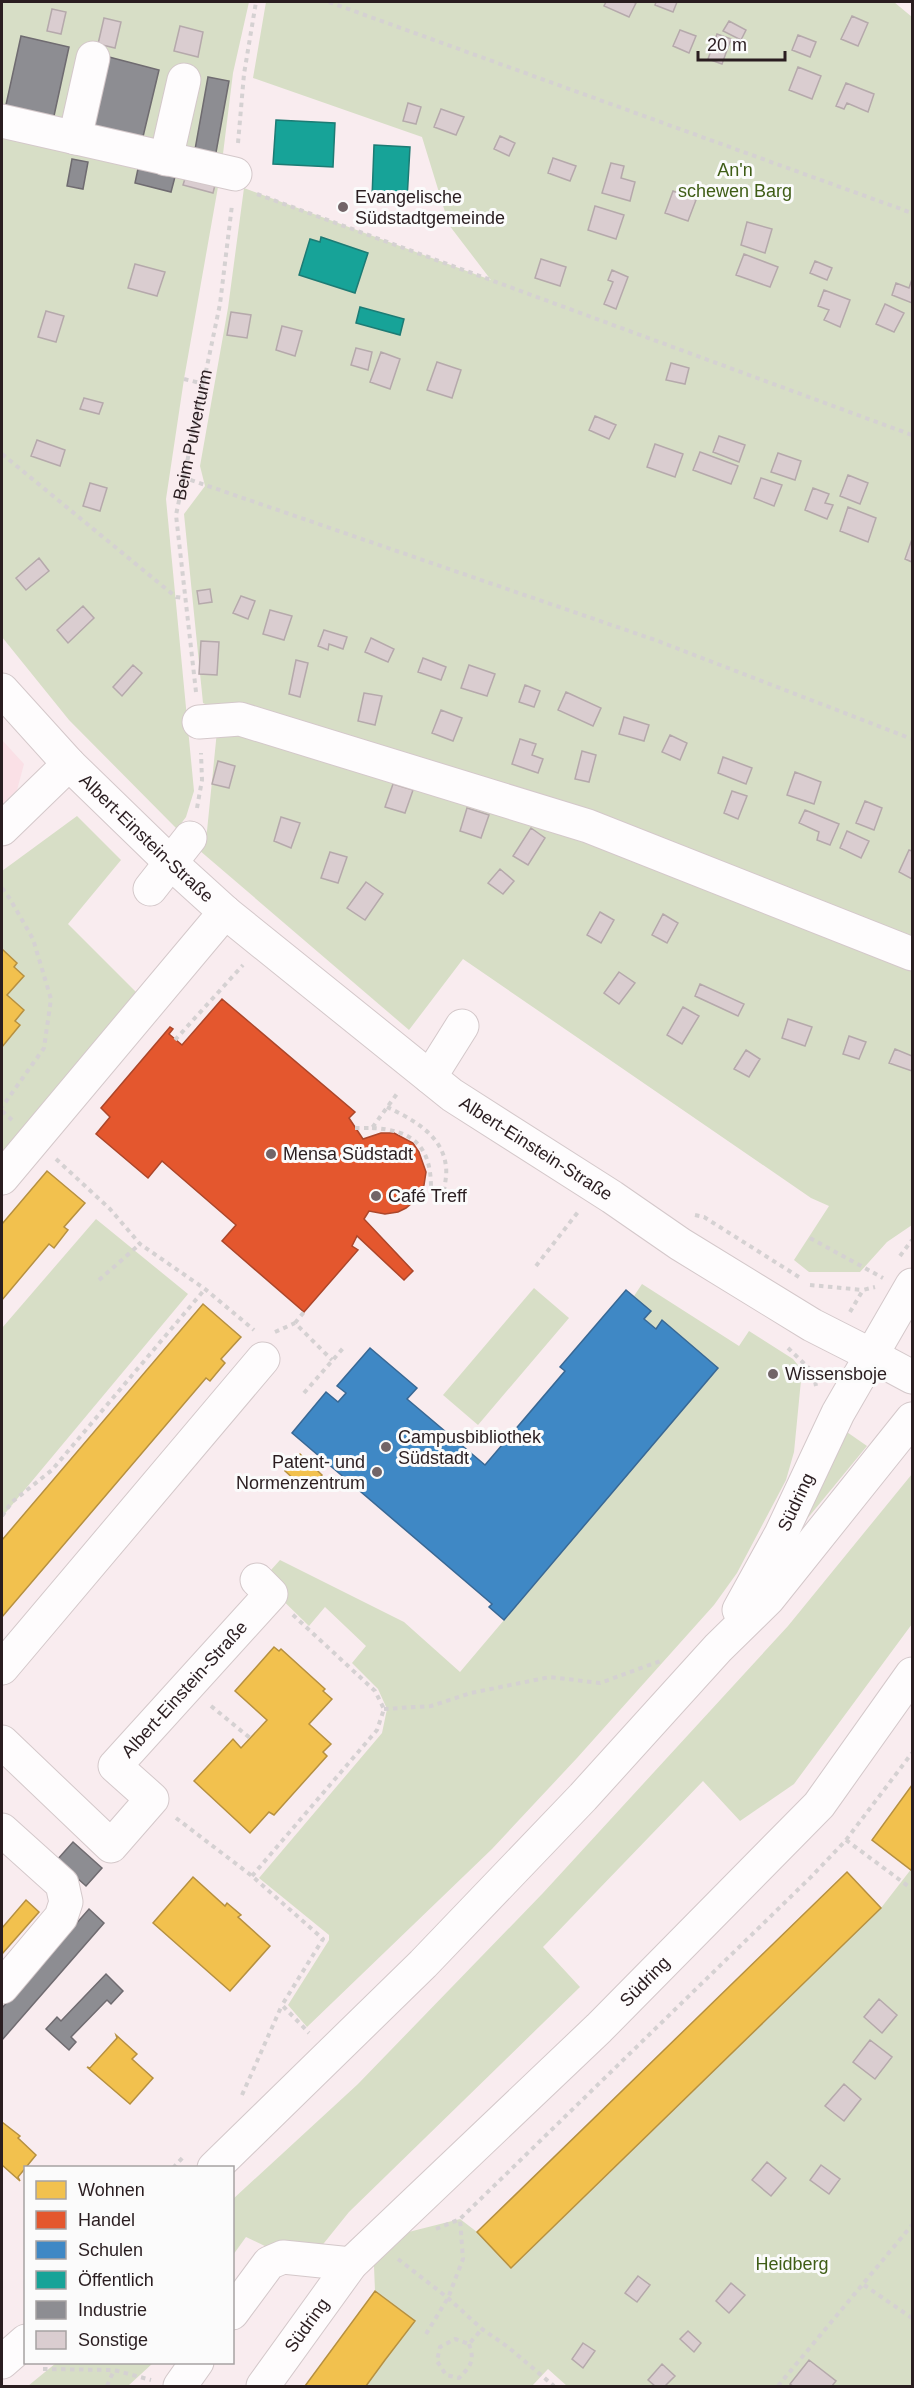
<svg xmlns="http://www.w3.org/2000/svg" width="914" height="2388" viewBox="0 0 914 2388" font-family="Arial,sans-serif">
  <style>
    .built { fill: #fae0e6 }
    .green { fill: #d7dec6 }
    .homes { fill: #f2c14e; stroke: #b69040; stroke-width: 1.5 }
    .shops { fill: #e4572e; stroke: #ac462a; stroke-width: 1.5 }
    .schools { fill: #3f88c5; stroke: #396894; stroke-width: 1.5 }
    .public { fill: #17a398; stroke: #1d7b74; stroke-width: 1.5 }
    .industry { fill: #8d8d92; stroke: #6f6b70; stroke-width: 1.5 }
    .building { fill: #dacdd0; stroke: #b5a9ab; stroke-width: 1.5 }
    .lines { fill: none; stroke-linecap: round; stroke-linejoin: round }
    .minor-casing { stroke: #d4c8ca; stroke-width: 35 }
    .major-casing { stroke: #d4c8ca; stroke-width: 35 }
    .path { stroke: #d5d1d2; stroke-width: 4; stroke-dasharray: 4.5 4.5; stroke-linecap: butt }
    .minor { stroke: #fefcfd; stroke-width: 33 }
    .major { stroke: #fefcfd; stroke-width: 33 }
    .poi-dot { fill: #726568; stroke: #fbfbfb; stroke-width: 2 }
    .labels { text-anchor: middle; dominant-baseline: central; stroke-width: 6; stroke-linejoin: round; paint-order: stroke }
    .park-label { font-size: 18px; fill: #3f5d16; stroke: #fbfbfb }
    .poi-label { font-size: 18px; fill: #2a1d20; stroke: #fbfbfb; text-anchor: start }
    .street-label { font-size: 18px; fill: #2a1d20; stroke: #fbfbfb }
  </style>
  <rect width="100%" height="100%" fill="#f9ecef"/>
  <path class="built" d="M2,740L24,764L17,790L2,805Z"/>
  <path class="green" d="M2,2H249L233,73L221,170L184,379L166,499L194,791L186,817L177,829L69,720L2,637Z
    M266,2H894L912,17V1225L887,1242L860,1272H809L794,1260L829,1206L811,1198L463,959L409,1030L199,850L207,831L219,711L203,703L184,514L205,486L200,466L228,308L244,188L491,280L449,225L422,137L253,78Z
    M77,816L121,860L68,924L143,999L2,1163V871Z
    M96,1219L188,1294L2,1517V1328Z
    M642,1284L739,1346L749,1331L793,1359L802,1370L794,1452L786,1480L737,1573L714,1605L577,1758L492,1849L307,2027L288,2005L329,1940V1935L259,1878L382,1733L387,1709L378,1689L352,1663L366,1646L325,1607L309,1626L262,1580L280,1560L404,1622L460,1672L718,1368L663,1321L656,1329L644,1319L651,1311L634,1296Z
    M534,1288L569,1318L478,1425L443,1395Z
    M844,1430L867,1446L802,1525Z
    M912,1474V1624L794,1784L740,1821L703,1781L543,1947L580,1987L349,2212L320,2248H269L246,2237L233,2255V2199L358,2084L543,1893L788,1626Z
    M912,1868V2386H567L548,2369L532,2386H366L414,2321L375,2291L373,2241L460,2219L477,2232L511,2268L881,1908Z
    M56,2363V2362L153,2363L128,2386H28Z"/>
  <path class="homes" d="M2,949L17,963L14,967L24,976L7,995L24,1010L15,1021L20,1025L2,1047Z
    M47,1171L85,1203L64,1227L68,1230L54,1248L49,1244L2,1300V1224Z
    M203,1304L241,1337L221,1359L225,1363L210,1381L206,1378L2,1617V1540Z
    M300,1454L322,1475L307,1491L285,1471Z
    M274,1647L279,1651L281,1649L325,1689L323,1691L332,1699L309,1724L331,1744L323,1752L327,1756L274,1815L269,1812L250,1833L194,1781L233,1739L241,1748L267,1720L235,1691Z
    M912,1785V1868L911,1870L872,1840Z
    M847,1872L881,1908L511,2268L477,2232Z
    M193,1877L225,1906L227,1903L241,1915L238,1917L270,1946L230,1991L153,1923Z
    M26,1900L39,1912L2,1954V1928Z
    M116,2035L137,2054L132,2059L153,2078L130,2104L87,2067L90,2068L117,2038Z
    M2,2122L20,2136L18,2138L36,2155L18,2177L20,2181L2,2165Z
    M375,2291L415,2321L385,2360L366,2386H305Z"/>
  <path class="shops" d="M222,999L355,1112L349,1118L363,1139L381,1133H394L413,1143L419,1152L426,1172L424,1185L418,1198L406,1208L398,1212L385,1214L369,1211L364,1219L413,1271L404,1280L357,1236L352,1246L358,1250L304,1312L222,1241L236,1225L162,1161L148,1178L96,1134L110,1117L101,1108L170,1027L173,1029L169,1034L182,1045Z"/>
  <path class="schools" d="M626,1290L651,1311L644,1319L656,1329L662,1320L718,1368L504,1620L489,1607L492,1604L292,1433L326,1392L338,1402L346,1393L337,1386L370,1348L417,1388L407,1399L485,1465L565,1371L560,1367Z"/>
  <path class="public" d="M276,120L335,123L333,167L273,164Z
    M374,145L410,147L407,200L372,198Z
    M321,237L368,253L355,293L299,275L310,239L320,242Z
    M360,307L404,319L400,335L356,323Z"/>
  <path class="industry" d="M21,36L69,47L52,125L4,114Z
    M109,57L159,70L141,145L91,133Z
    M208,77L229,81L215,158L194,155Z
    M72,159L88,162L83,189L67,186Z
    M139,164L176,173L171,192L135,183Z
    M73,1842L102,1868L86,1886L57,1860Z
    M89,1909L104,1923L2,2040V2008Z
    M106,1974L123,1991L111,2004L107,2000L71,2037L76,2042L69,2050L46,2029L57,2017L61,2021Z"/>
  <path class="building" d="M606,2H633L636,3L629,17L604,6Z
    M656,2H677L673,12L655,5Z
    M52,9L66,12L61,34L47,31Z
    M852,16L868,23L858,46L841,39Z
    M104,18L121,22L115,48L98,44Z
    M729,21L746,30L741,40L723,31Z
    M180,26L203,32L198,57L174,51Z
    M680,30L696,36L689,53L673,46Z
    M717,34L731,39L722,64L708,59Z
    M798,35L816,42L810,57L792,50Z
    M798,67L821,76L812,99L789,90Z
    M846,83L874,94L868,112L847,103L844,109L836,106Z
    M408,103L421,107L416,124L403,121Z
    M441,109L464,117L456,135L434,127Z
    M500,136L515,143L509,156L494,149Z
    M553,158L576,166L570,181L548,173Z
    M611,163L624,166L621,178L635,182L630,201L602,193Z
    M188,169L217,177L213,193L183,185Z
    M673,191L696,200L688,221L665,213Z
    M595,206L624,215L616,239L588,230Z
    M747,222L772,229L765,253L741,245Z
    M744,254L778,267L770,287L736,275Z
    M541,259L566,267L560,286L535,278Z
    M815,261L832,268L827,280L810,273Z
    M135,264L165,272L157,296L128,288Z
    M612,270L628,277L616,309L604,304L613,282L608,280Z
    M912,279V303L892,295L896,283L909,288Z
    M824,290L850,300L840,327L824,320L829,310L818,306Z
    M885,304L904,313L894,332L876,324Z
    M46,311L64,316L56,342L38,337Z
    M231,312L251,315L247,338L227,335Z
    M282,326L302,331L295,356L276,350Z
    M356,348L372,352L368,370L351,365Z
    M381,352L400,359L390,389L370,382Z
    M437,362L461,370L452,398L427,390Z
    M671,363L689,368L685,384L666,380Z
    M84,398L103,403L99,414L80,409Z
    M595,416L616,425L609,439L589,430Z
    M719,436L745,445L739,462L713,452Z
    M37,440L65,450L60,466L31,456Z
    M655,444L683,454L675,477L647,467Z
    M700,452L738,466L731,484L693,470Z
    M778,453L801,461L795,480L771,472Z
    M848,475L868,483L860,504L840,496Z
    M761,478L782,485L774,506L754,498Z
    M90,483L107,488L100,511L83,506Z
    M813,488L829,494L825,503L833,505L827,519L805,510Z
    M848,507L876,518L868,542L840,531Z
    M912,539V562L905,559Z
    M39,558L49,571L26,590L16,578Z
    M210,589L212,602L199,604L197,591Z
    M241,596L255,601L248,619L233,613Z
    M83,606L94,618L68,643L57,630Z
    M270,610L292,616L284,640L263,634Z
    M324,630L347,637L343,649L329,644L328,650L318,646Z
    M371,638L394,649L388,662L365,652Z
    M201,641L219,642L217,675L199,674Z
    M423,658L446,667L441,680L418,672Z
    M296,660L308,663L300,697L289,694Z
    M133,665L142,673L122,696L113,687Z
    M469,665L495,674L487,696L461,688Z
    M525,685L540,691L534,707L519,702Z
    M566,692L601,708L593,726L558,710Z
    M364,693L382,696L375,725L358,721Z
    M441,710L462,718L453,741L432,733Z
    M624,717L649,725L644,741L619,734Z
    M670,735L687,743L680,760L662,752Z
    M520,739L536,744L532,755L543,759L538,773L512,764Z
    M582,751L596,755L589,782L575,779Z
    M723,757L752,768L746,784L718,773Z
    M218,761L235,766L229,788L212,784Z
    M795,772L821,782L814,804L787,795Z
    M393,784L413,790L405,813L385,807Z
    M732,791L747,796L738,819L724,813Z
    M865,801L882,808L874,830L856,823Z
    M467,808L489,815L481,838L460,831Z
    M805,810L839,824L830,845L817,840L819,832L799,823Z
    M281,817L300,823L291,848L274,841Z
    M531,828L545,838L528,865L513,856Z
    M847,831L869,841L861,858L840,848Z
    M909,850L912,851V879L899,872Z
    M330,852L347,857L338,883L321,878Z
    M500,869L514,881L503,894L488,883Z
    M366,882L383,894L365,920L347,908Z
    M600,912L614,920L601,943L587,935Z
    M663,914L678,923L667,943L652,935Z
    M619,972L635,983L619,1004L604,993Z
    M700,984L744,1004L738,1016L695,996Z
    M683,1007L699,1016L682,1044L667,1035Z
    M788,1019L812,1027L805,1046L782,1038Z
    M849,1036L866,1042L859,1059L843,1054Z
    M895,1049L912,1056V1071L889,1063Z
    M746,1050L760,1059L749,1077L734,1069Z
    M879,1999L897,2015L882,2033L864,2017Z
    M870,2040L892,2057L875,2079L853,2062Z
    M844,2084L861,2099L844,2121L825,2106Z
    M767,2162L786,2178L771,2196L752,2180Z
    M821,2165L840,2179L829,2194L810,2180Z
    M638,2276L650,2285L637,2302L625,2293Z
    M731,2283L745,2295L729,2313L716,2301Z
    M688,2331L701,2343L694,2352L680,2339Z
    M583,2343L595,2351L583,2368L572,2359Z
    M809,2360L836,2381L832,2386H793L790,2384Z
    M662,2364L675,2376L665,2386H655L648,2380Z"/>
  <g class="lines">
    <g class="minor-casing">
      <g id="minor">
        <path d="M2,121L235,174"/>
        <path d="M75,138L93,58"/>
        <path d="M166,159L184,80"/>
        <path id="s2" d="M2,690L69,764L171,863L225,912L452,1095L612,1197L680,1244L812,1325L871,1355"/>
        <path d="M199,722L240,719L588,826L912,954"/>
        <path d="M2,829L69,764"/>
        <path d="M150,889L190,838"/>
        <path d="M430,1077L462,1026"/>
        <path d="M2,1178L225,912"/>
        <path d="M2,1668L263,1359"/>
        <path id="s3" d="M2,1742L111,1846L152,1799L115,1766L271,1594L257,1580"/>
        <path d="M2,1830L62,1884L66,1902L61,1917L2,1987"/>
        <path d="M232,2313L269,2263L283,2257L351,2264"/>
        <path d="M180,2386L197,2362"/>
        <path id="s4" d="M263,2386L351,2264L599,2028L819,1805L912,1674"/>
      </g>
    </g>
    <g class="major-casing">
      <g id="major">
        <path d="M871,1355L912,1377"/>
        <path id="s5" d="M739,1610L781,1534L838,1413L912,1285"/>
        <path d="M214,2168L423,1964L583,1797L718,1648L768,1599L912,1419"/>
        <path d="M2,2362L26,2341"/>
      </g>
    </g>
    <g class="path">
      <path d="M329,2L912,213"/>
      <path d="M238,143L244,74L256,2"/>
      <path d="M257,194L912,435"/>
      <path d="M184,379L204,384"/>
      <path d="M2,454L176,597L184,598"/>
      <path d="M182,477L658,641L912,739"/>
      <path id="s1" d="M196,692L176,515L220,304L232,205"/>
      <path d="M197,808L202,780L201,753"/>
      <path d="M2,888L10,899L33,939L51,999L44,1048L2,1107"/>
      <path d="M175,1040L243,965"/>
      <path d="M387,1107C412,1119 443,1135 446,1167C447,1174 445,1183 444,1191"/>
      <path d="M2,1111L12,1120"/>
      <path d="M355,1128H372L399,1091"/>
      <path d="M372,1128C413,1130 431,1146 431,1188"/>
      <path d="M56,1159L110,1209L140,1244L205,1289L254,1330"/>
      <path d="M695,1215L704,1217L802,1279"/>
      <path d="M810,1238L883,1278"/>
      <path d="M900,1256L912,1240"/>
      <path d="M536,1266L578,1212"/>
      <path d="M99,1280L140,1244"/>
      <path d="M810,1285L863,1290"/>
      <path d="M850,1312L863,1290L875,1287"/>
      <path d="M295,1323L304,1312"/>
      <path d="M275,1332L295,1323L332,1360"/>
      <path d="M788,1348L813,1372L816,1386"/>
      <path d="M304,1393L345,1346"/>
      <path d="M2,1516L12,1502L52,1470L205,1289"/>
      <path d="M211,1706L250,1738"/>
      <path d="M384,1709L431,1706L471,1693L550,1677L600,1683L663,1660"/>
      <path d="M176,1818L252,1876L323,1939L282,2005L309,2033"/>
      <path d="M846,1840L912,1889"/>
      <path d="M252,1876L377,1730L384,1709L375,1691L292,1614"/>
      <path d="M242,2095L282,2005"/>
      <path d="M173,2168L185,2155"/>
      <path d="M436,2229L460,2219L812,1876L846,1840L912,1753"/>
      <path d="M398,2259L448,2298L482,2329L508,2347L554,2386"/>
      <path d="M864,2285L912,2318"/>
      <path d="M426,2334L448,2298L463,2259L460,2219"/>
      <path d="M469,2344C475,2360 471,2366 459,2378L446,2375L437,2361L440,2347L455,2339L469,2344L482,2329"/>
      <path d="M43,2369L114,2370L151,2380"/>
      <path d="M107,2386L114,2370"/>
      <path d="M778,2386L912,2225"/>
    </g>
    <use href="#minor" class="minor"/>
    <use href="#major" class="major"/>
  </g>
  <g class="poi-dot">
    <circle cx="343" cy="207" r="6"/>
    <circle cx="271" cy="1154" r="6"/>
    <circle cx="376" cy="1196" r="6"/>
    <circle cx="773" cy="1374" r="6"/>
    <circle cx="386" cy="1447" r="6"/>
    <circle cx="377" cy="1472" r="6"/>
  </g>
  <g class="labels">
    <g class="park-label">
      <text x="735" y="170">An'n<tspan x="735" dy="21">schewen Barg</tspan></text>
      <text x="792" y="2264">Heidberg</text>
    </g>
    <g class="poi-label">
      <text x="355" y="197">Evangelische<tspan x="355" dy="21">Südstadtgemeinde</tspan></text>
      <text x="283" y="1154">Mensa Südstadt</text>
      <text x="388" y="1196">Café Treff</text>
      <text x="785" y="1374">Wissensboje</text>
      <text x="398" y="1437">Campusbibliothek<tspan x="398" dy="21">Südstadt</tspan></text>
      <text x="365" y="1462" text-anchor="end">Patent- und<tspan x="365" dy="21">Normenzentrum</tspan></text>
    </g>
    <g class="street-label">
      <text stroke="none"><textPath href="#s1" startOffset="260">Beim Pulverturm</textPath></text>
      <text stroke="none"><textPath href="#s2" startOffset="207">Albert-Einstein-Straße</textPath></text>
      <text stroke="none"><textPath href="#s2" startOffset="706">Albert-Einstein-Straße</textPath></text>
      <text stroke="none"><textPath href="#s5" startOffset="122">Südring</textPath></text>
      <text stroke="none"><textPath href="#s3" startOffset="366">Albert-Einstein-Straße</textPath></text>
      <text stroke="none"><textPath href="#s4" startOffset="558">Südring</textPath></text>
      <text stroke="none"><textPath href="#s4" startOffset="75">Südring</textPath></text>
    </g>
  </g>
  <rect width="914" height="2388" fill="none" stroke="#2a1d20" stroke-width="6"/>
  <rect x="24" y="2166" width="210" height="198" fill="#fbfbfb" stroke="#a7a2a3" stroke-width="1.5"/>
  <rect x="36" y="2181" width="30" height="18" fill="#f2c14e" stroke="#a7a2a3" stroke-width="1.5"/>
  <text x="78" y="2196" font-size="18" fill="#2a1d20">Wohnen</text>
  <rect x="36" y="2211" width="30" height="18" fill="#e4572e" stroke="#a7a2a3" stroke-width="1.5"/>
  <text x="78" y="2226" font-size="18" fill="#2a1d20">Handel</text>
  <rect x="36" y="2241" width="30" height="18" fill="#3f88c5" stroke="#a7a2a3" stroke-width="1.5"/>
  <text x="78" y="2256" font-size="18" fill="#2a1d20">Schulen</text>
  <rect x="36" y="2271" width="30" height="18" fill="#17a398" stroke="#a7a2a3" stroke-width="1.5"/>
  <text x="78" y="2286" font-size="18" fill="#2a1d20">Öffentlich</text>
  <rect x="36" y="2301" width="30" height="18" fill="#8d8d92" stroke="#a7a2a3" stroke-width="1.5"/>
  <text x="78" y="2316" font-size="18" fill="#2a1d20">Industrie</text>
  <rect x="36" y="2331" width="30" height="18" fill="#dacdd0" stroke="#a7a2a3" stroke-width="1.5"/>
  <text x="78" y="2346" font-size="18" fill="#2a1d20">Sonstige</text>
  <path d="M698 51v9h87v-9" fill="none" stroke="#2a1d20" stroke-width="3"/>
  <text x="707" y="51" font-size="18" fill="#2a1d20" stroke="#fbfbfb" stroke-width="4.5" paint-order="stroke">20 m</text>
</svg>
